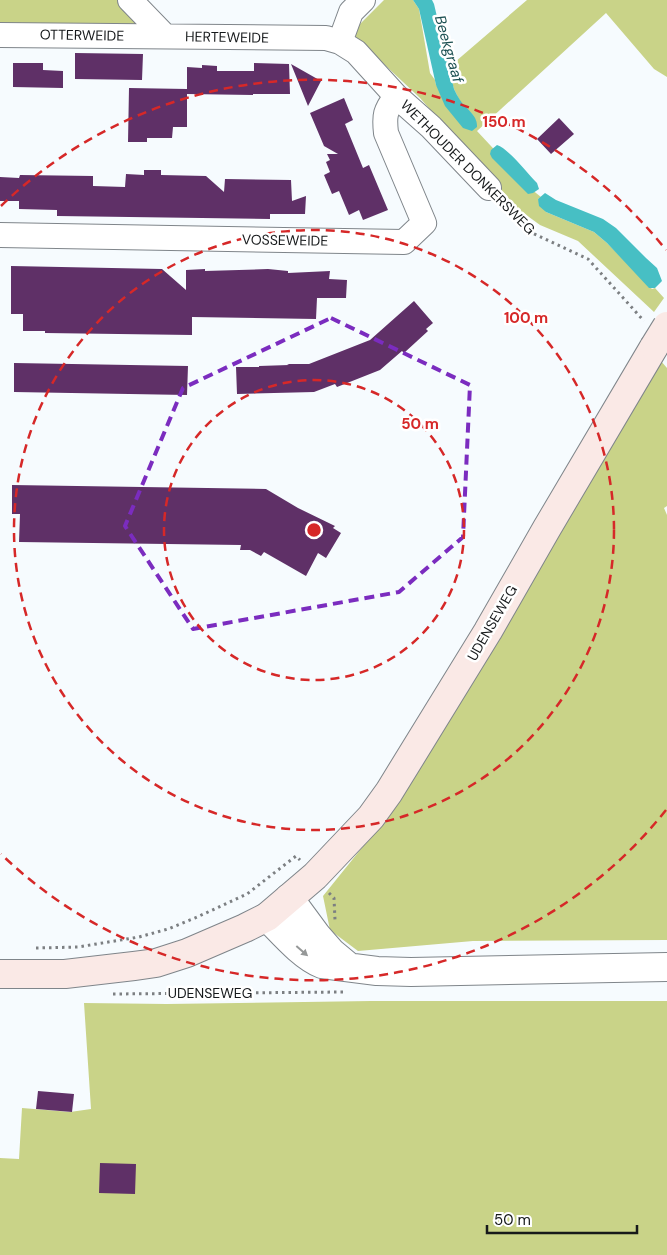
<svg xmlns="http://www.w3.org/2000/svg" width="667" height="1255" viewBox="0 0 667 1255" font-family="'DM Sans',sans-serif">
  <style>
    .green { fill: #c9d388 }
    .water { fill: #47bfc4 }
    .building { fill: #5f3067 }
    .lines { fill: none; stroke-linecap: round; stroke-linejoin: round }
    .minor-casing { stroke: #7f858a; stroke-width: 26 }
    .tertiary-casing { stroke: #7f858a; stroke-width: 30 }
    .secondary-casing { stroke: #7f858a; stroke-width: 30 }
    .path { stroke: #7c7f82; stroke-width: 3; stroke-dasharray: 2.5 4; stroke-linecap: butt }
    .minor { stroke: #fff; stroke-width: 24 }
    .tertiary { stroke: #fff; stroke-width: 28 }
    .secondary { stroke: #fae9e6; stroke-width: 28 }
    .secondary-bridge-casing { stroke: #7f858a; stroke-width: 30; stroke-linecap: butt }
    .secondary-bridge { stroke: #fae9e6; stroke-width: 28 }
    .oneway { fill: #969898 }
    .marked { fill: none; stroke: #7b2cbf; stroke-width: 4; stroke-dasharray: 10 6; stroke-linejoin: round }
    .ring { fill: none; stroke: #d62828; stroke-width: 2.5; stroke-dasharray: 9 6 }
    .labels { text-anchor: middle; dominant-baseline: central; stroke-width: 5; stroke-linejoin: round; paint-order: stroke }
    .street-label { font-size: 14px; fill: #16191b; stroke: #fff }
    .water-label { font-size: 15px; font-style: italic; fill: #1b4f51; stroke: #fff }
    .centre { fill: #d62828; stroke: #fff; stroke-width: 2.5 }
    .ring-label { font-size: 15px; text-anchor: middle; font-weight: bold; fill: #d62828; stroke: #fff; stroke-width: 5; stroke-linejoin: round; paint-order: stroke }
  </style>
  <rect width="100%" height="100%" fill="#f6fbfe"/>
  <path class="green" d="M0,0H120L145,26L0,27Z
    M384,0H413L419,9L430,73L435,80L436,85L474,116L460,101L454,89L448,68L527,0H667V77L654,69L606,13L477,131L531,189L541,197L538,199L546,212L594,232L607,243L652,289L655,288L664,298L654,312L578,241L540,225L518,209L420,98L351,33Z
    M660,360L667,368V506L664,508L667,515V940L473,941L358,951L330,930L323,896L390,813L429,754L536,569Z
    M371,1001H667V1255H0V1158L19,1159L22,1108L70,1112L91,1109L84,1003L167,1004Z"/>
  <path class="water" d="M413,0H432L434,4L454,89C456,93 458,97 460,100C466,109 478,115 477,127L472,131L463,128L445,106L436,85L419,9Z
    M497,145C509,149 527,173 537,183L539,189L533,193L528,194L492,158L490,154L491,150Z
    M545,193L556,200L603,219L616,228L646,258L657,268L662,281L655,288H649L607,243L594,232L546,212L539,206L538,199Z"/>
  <path class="building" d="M75,53L143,54L142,80L75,79Z
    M13,63H43V70L63,71V88L13,87Z
    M254,63L289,64L290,94H253V95L187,94V127H173L172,138H147V142H128L129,88L187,89V67L202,68V65L217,66V71H254Z
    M291,64L321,81L308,106Z
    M344,98L353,120L345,124L363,168L369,165L388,210L363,220L359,210L349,215L339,191L332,194L324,175L330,172L326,162L330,160L327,154H338L324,146L310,113Z
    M559,118L574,134L551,154L537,139Z
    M144,170H161V175L206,176L224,192L225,179L291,180L292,201L306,196L305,214H270V219L57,216V210L19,209V201H0V177L19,178L20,175L93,176V186L125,187L126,174L144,175Z
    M11,266L162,269L186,290V270L205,269V271L268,269L288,271V273L330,271L329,279L347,280L346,298H317L316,319L192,317V335L45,333V331H23V314H11Z
    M414,301L433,323L426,329L428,331L404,353L402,351L380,370L337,387L335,384L314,392L237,394L236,367H259V366L289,365L287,364H309L370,340Z
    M14,363L188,366L187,395L14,392Z
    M12,485L266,489L298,508L335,526L333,528L341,533L326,558L318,553L306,576L264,552L261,556L250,550H240L241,545L19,542L20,514H12Z
    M38,1091L74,1094L72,1112L36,1109Z
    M100,1163L136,1164L135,1194L99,1193Z"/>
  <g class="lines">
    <g class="minor-casing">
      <path id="minor" d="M130,0L165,36
        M0,35L326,38L340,42L356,52L396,96L431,127L489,188
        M340,42L351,12L363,0
        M0,235L404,242L424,223L386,133C384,115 385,111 396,96"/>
    </g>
    <g class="tertiary-casing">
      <path id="tertiary" d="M289,898L317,936L331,952L349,967
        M267,917C282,932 303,957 322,964L377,971L411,972L667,967"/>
    </g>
    <g class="secondary-casing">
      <path id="secondary" d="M0,974H65L134,966L156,963L187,953L245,928L267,917L315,876L371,817L389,792L488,631L547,528L654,347"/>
    </g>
    <path class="path" d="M502,202L530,232L588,259L644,321
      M329,893L334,898L335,920
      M36,948L78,947L139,937L168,929L195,918L247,894L296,856L300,860
      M113,994L344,992"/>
    <use href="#minor" class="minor"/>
    <use href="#tertiary" class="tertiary"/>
    <use href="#secondary" class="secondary"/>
    <g class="secondary-bridge-casing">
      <path id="secondary-bridge" d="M654,347L667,326"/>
    </g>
    <use href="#secondary-bridge" class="secondary-bridge"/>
  </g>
  <defs><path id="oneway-solid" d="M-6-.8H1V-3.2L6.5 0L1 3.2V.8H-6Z" transform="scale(1.25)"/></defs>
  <use class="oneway" href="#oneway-solid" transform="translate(302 951) rotate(41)"/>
  <path class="marked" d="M331,318L470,385L463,537L399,592L193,629L125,526L183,388Z"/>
  <g class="ring">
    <circle cx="314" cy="530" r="150"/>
    <circle cx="314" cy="530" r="300"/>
    <path d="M666 810A450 450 0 0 1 1 854M1 206A450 450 0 0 1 666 250"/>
  </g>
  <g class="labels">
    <g class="street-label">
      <text transform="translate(82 35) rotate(1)">OTTERWEIDE</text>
      <text transform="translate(227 37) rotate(1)">HERTEWEIDE</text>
      <text transform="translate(468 167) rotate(45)">WETHOUDER DONKERSWEG</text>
      <text transform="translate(285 240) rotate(1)">VOSSEWEIDE</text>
      <text transform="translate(492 623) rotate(-60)">UDENSEWEG</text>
      <text x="210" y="993">UDENSEWEG</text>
    </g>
    <g class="water-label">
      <text transform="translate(449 49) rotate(74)">Beekgraaf</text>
    </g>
  </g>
  <circle cx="314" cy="530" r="8" class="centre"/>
  <g class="ring-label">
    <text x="504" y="127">150 m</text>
    <text x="526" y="323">100 m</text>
    <text x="420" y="429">50 m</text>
  </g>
  <path d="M487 1225v8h150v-8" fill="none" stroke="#16191b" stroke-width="2.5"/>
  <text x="494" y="1225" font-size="15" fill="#16191b" stroke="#ffffff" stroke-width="4" paint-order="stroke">50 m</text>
</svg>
